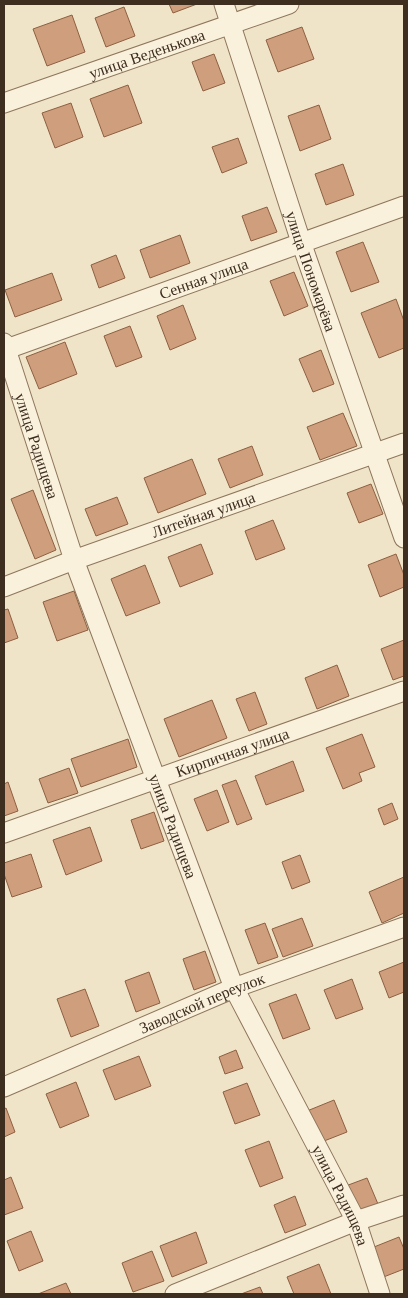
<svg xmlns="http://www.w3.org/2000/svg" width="408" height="1298" viewBox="0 0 408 1298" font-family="Georgia,serif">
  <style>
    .building { fill: #cf9f7d; stroke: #8d5f41 }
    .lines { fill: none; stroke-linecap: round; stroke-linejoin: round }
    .minor-casing { stroke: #8d765c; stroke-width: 21 }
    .minor { stroke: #faf1dc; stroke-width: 19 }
    .labels { text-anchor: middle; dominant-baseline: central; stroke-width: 4; stroke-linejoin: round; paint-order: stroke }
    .street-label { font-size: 16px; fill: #3d2e20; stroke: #f7eed8 }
  </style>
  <rect width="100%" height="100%" fill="#f0e4c8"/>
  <path class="building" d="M169,4H197L173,13Z
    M124,7L135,36L106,47L95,18Z
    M72,15L85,52L47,66L33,29Z
    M302,27L314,59L278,72L266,40Z
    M214,54L225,83L203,91L192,62Z
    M128,85L142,123L104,137L90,99Z
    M71,103L83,137L55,148L42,113Z
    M319,105L331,139L300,151L288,116Z
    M238,138L247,163L222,173L212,147Z
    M343,164L354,195L326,205L315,174Z
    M267,207L277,232L251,241L242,216Z
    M180,235L190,263L150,278L140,250Z
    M363,242L379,282L351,292L336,252Z
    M116,255L125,278L99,288L91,265Z
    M294,272L308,306L284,316L270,281Z
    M52,273L62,300L15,317L5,290Z
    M396,299L404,321V348L379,358L361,313Z
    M183,305L196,339L170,350L157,316Z
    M130,326L142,357L116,367L104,336Z
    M65,342L77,374L39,389L26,357Z
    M321,350L334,384L313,392L299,359Z
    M343,413L357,446L320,460L307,427Z
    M252,446L263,475L230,488L218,459Z
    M192,459L206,494L158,513L144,478Z
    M371,484L383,514L359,523L347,493Z
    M33,490L56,550L35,559L11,499Z
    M117,497L128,524L96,536L85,509Z
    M273,520L285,549L256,560L245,531Z
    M201,544L213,574L180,587L168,557Z
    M396,554L404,575V587L380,597L368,565Z
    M145,565L160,603L126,616L111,579Z
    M74,591L88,630L57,641L43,602Z
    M8,609L18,638L4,643V610Z
    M404,640V676L393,680L381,649Z
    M337,665L349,696L317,709L305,678Z
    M255,692L267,724L249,731L236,699Z
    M212,700L227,738L179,757L164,719Z
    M362,734L375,767L359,773L362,781L343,789L326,748Z
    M128,739L137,767L81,787L71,759Z
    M293,761L304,791L266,805L255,776Z
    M69,768L78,793L48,803L39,779Z
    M236,780L252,819L237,825L222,785Z
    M8,782L18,811L4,816V784Z
    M217,790L229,822L207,831L194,799Z
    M392,803L398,819L384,825L378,809Z
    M154,812L164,841L141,849L131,820Z
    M90,827L102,861L66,875L53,840Z
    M31,854L42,887L12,897L4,874V863Z
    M300,855L310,882L292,889L282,862Z
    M404,877V913L382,923L369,892Z
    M302,918L313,946L283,957L272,929Z
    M265,923L278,957L258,964L245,930Z
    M205,951L216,982L194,990L183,959Z
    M404,962V992L389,998L379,972Z
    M149,972L160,1003L136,1012L125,981Z
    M352,979L363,1009L336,1019L324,990Z
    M85,989L99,1026L71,1037L57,999Z
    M296,994L310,1029L283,1039L269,1004Z
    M236,1050L243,1068L225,1074L219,1057Z
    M139,1056L151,1086L115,1100L103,1070Z
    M76,1082L89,1116L60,1128L46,1094Z
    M247,1083L260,1115L235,1124L223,1092Z
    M334,1100L347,1132L319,1143L307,1111Z
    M6,1108L15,1132L4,1137V1109Z
    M269,1141L283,1178L260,1187L245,1150Z
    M11,1177L23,1208L4,1215V1180Z
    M367,1178L378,1204L346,1217L335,1190Z
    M295,1196L306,1225L285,1233L274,1205Z
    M31,1231L43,1261L19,1271L7,1241Z
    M196,1232L207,1263L172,1277L160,1246Z
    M399,1237L404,1249V1269L381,1278L369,1249Z
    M152,1251L164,1281L133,1292L122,1263Z
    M319,1264L331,1294H294L287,1277Z
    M66,1283L71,1294H38Z
    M260,1287L263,1294H241Z"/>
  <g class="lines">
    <g class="minor-casing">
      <g id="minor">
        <path id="s1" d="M224,4L301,242L404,538"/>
        <path id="s2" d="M4,103L289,4"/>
        <path id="s3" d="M4,343L74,560L234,988L356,1221L380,1294"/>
        <path id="s4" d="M4,350L404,206"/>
        <path id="s5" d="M4,587L74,560L404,443"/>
        <path id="s6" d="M4,833L404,691"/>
        <path id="s7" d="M4,1087L234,988L404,927"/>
        <path d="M175,1294L356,1221L404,1205"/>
      </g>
    </g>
    <use href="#minor" class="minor"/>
  </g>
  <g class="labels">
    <g class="street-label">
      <text stroke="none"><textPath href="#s2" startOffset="151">улица Веденькова</textPath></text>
      <text stroke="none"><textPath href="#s1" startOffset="281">улица Пономарёва</textPath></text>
      <text stroke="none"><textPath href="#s4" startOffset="212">Сенная улица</textPath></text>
      <text stroke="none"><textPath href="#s3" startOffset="108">улица Радищева</textPath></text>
      <text stroke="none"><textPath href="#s5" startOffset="212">Литейная улица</textPath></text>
      <text stroke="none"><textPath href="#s6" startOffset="242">Кирпичная улица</textPath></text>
      <text stroke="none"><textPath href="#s3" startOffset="512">улица Радищева</textPath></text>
      <text stroke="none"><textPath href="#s7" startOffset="215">Заводской переулок</textPath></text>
      <text stroke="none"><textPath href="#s3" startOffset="918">улица Радищева</textPath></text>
    </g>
  </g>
  <rect width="408" height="1298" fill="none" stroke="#3d2e20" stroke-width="10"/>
</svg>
